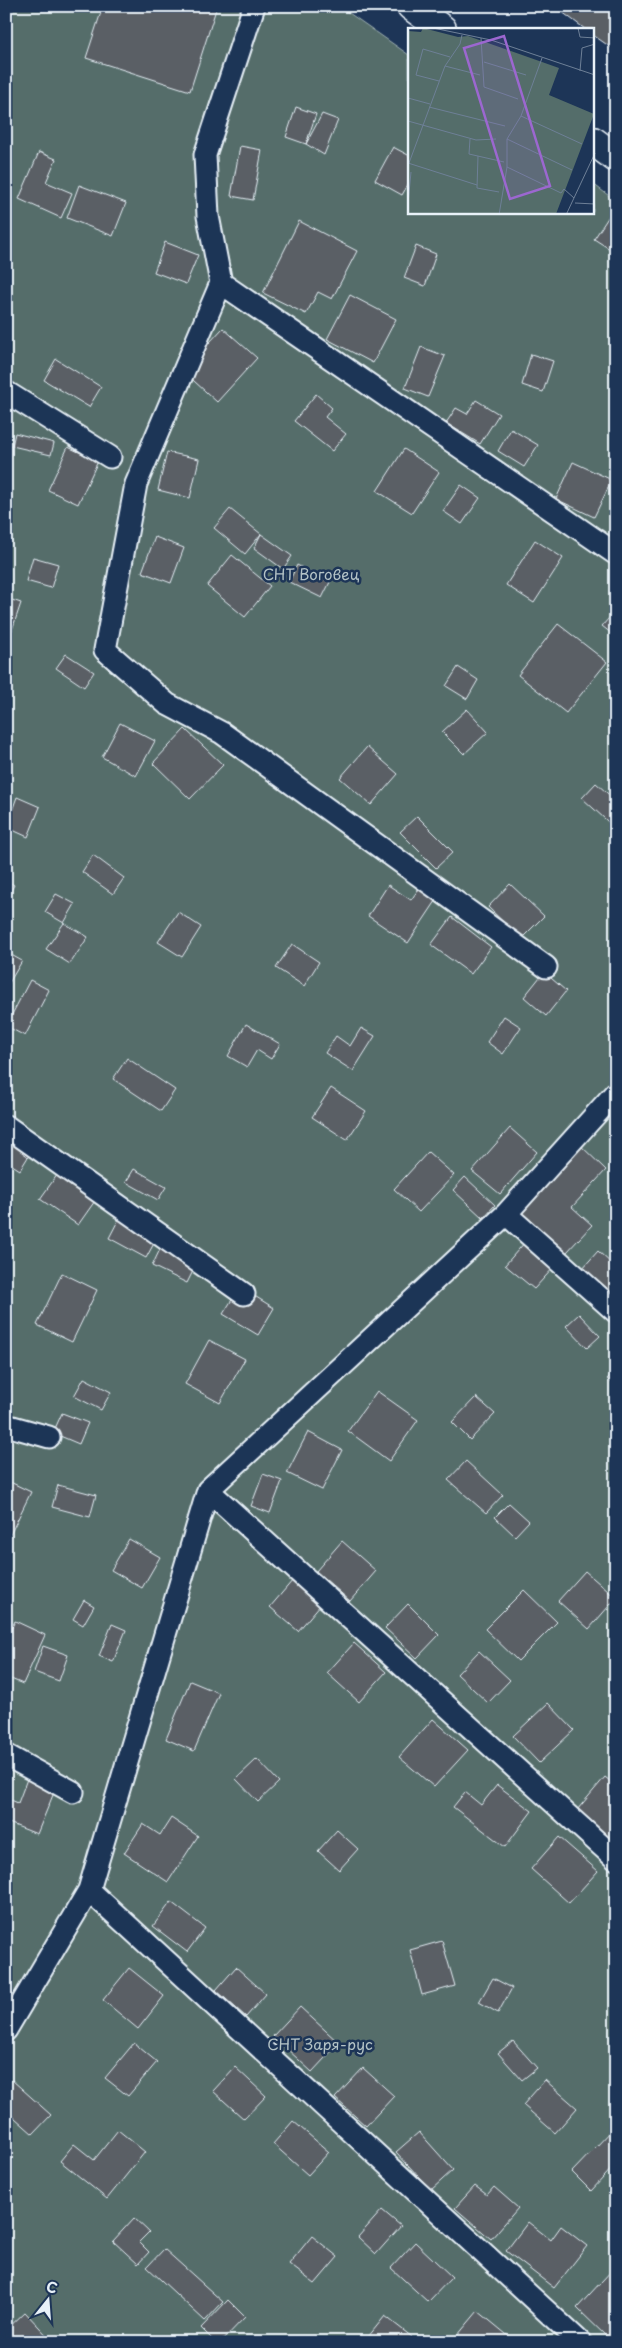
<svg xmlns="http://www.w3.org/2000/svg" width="622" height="2348" viewBox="0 0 622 2348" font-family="'Playpen Sans',sans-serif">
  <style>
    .green { fill: #546d6a; stroke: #9eafb1 }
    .building { fill: #5a5f65; stroke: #e8f1f8 }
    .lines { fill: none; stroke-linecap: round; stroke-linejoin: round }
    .lane-casing { stroke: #e8f1f8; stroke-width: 25 }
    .street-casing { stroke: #e8f1f8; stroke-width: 31 }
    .lane { stroke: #1d3557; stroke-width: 21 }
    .street { stroke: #1d3557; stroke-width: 28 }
    .labels { text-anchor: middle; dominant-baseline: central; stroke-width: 5; stroke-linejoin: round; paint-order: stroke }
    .park-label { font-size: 15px; fill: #b4c3c6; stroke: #1d3557 }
    .inset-road { fill: none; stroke: #6e8097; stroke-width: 1 }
    .view { fill: #9c67d0; fill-opacity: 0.15; stroke: #9c67d0; stroke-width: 2.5 }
    .inset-edge { fill: none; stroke: #e8f1f8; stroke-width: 2.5 }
  </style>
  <rect width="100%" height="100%" fill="#1d3557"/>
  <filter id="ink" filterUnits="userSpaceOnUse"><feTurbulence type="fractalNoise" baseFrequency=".02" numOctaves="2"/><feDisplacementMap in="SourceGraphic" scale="10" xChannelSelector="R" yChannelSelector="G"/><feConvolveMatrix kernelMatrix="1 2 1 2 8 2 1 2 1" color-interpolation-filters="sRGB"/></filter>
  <g filter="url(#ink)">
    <path class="green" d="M6,6H339L409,55L410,212H593V184L616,201V2342H6Z"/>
    <path class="building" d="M103,6H217L190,91L86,58Z
      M554,6H616V51L593,35V29H585Z
      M296,107L316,114L306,144L286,137Z
      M322,114L338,120L324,155L306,144Z
      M240,146L262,150L253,200L231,196Z
      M393,147L410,156V181L402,195L375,180Z
      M39,152L56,159L46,182L72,193L61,218L19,199Z
      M79,185L126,203L113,236L67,218Z
      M611,213L616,216V253L594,239Z
      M299,221L357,251L332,299L318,292L306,314L263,293Z
      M165,242L198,255L186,284L154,272Z
      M416,246L436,254L425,286L404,278Z
      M350,295L396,319L373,363L327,339Z
      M223,328L257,358L217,402L183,371Z
      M421,347L445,356L428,397L405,388Z
      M531,354L553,361L543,392L522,385Z
      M56,359L101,387L89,407L44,380Z
      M316,394L332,408L325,417L346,434L332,451L294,421Z
      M476,400L499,414L480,444L446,423L456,408L467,414Z
      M511,429L538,445L524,467L498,451Z
      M15,433L54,443L51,455L12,446Z
      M68,447L98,461L78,504L48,490Z
      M404,449L439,472L412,513L377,491Z
      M167,452L199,459L190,498L158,490Z
      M573,462L612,480L594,517L556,499Z
      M461,485L480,498L462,524L443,511Z
      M230,509L261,534L245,554L214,528Z
      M261,534L292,556L283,569L254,548Z
      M155,537L184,548L171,583L142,572Z
      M535,540L563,558L534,603L506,585Z
      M232,555L270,586L245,617L207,586Z
      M33,557L58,564L51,588L26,581Z
      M297,565L330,582L322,598L289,582Z
      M6,598L21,603L11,633L6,631Z
      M616,610V637L602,626Z
      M558,624L607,662L566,713L518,675Z
      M66,654L94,672L84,687L56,668Z
      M458,667L478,680L467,699L446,686Z
      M467,709L488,732L464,754L442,732Z
      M120,723L155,741L136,776L102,757Z
      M185,729L223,765L190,799L153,763Z
      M367,747L398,774L371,805L340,778Z
      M596,783L616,801V829L582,798Z
      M17,797L40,807L28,837L6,827Z
      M417,816L453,852L436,868L400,832Z
      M93,855L124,878L113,894L82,872Z
      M6,880L14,885L6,900Z
      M425,880L442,892L408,943L368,916L388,885L411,900Z
      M510,884L544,916L521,939L488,907Z
      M56,894L75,904L64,923L45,912Z
      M178,912L201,927L182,957L158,942Z
      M452,917L491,947L471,974L431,945Z
      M64,923L88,937L70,964L46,949Z
      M292,944L319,962L304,986L276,968Z
      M6,952L22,961L6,988Z
      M544,972L566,991L546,1016L524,997Z
      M30,980L49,990L25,1036L6,1026Z
      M504,1016L521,1027L503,1054L487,1042Z
      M246,1024L280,1044L271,1059L257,1050L247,1067L228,1056Z
      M361,1028L375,1036L353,1071L325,1053L336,1036L350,1046Z
      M127,1058L175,1090L161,1111L113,1079Z
      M331,1088L366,1111L347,1140L312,1117Z
      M510,1128L537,1152L500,1194L472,1171Z
      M12,1140L31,1152L20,1170L6,1161V1149Z
      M577,1142L606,1170L572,1207L592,1225L566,1253L516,1208Z
      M428,1152L454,1175L419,1212L394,1189Z
      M134,1169L166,1187L158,1200L126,1182Z
      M60,1171L97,1198L78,1225L40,1199Z
      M465,1177L495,1205L483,1218L453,1190Z
      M121,1215L158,1236L146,1258L109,1238Z
      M164,1241L199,1259L187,1283L152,1266Z
      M526,1241L555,1266L534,1289L505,1265Z
      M598,1251L614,1266L616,1264V1300L582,1269Z
      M62,1273L97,1290L72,1342L37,1325Z
      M240,1287L274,1308L258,1335L223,1314Z
      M579,1314L600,1336L587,1348L566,1326Z
      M209,1340L245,1359L220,1403L185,1384Z
      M616,1370V1387L607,1379Z
      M84,1378L111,1392L101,1410L74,1396Z
      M377,1391L418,1420L389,1461L348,1431Z
      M476,1397L495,1414L470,1440L452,1422Z
      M62,1413L88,1423L79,1444L53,1433Z
      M308,1432L342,1450L322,1490L287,1473Z
      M466,1461L503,1495L486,1513L448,1480Z
      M263,1474L282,1481L270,1513L251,1506Z
      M6,1480L31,1492L9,1537L6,1536Z
      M58,1485L96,1495L90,1517L52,1507Z
      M509,1503L529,1521L515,1536L495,1517Z
      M129,1539L160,1557L142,1588L111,1570Z
      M342,1541L376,1571L350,1601L316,1571Z
      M585,1571L616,1598L589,1629L558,1601Z
      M293,1580L321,1604L298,1631L270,1607Z
      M524,1590L557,1622L518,1661L485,1629Z
      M84,1600L94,1606L83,1625L73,1619Z
      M408,1604L439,1635L417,1658L385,1628Z
      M15,1621L45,1635L23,1684L6,1677V1639Z
      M112,1624L126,1630L113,1662L99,1656Z
      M354,1643L386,1672L359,1702L327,1673Z
      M43,1646L68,1655L59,1681L34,1672Z
      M479,1651L510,1680L488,1703L457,1674Z
      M190,1681L219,1693L194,1751L166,1739Z
      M548,1703L574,1730L539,1763L513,1736Z
      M433,1719L468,1750L434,1787L399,1757Z
      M257,1759L279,1782L258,1802L236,1779Z
      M605,1777L616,1786V1843L577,1810Z
      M27,1779L55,1790L37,1834L6,1822V1798L18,1803Z
      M497,1785L532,1811L505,1847L453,1807L465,1792L481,1805Z
      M171,1818L198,1836L168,1882L124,1853L143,1824L160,1835Z
      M337,1830L358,1849L339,1870L318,1851Z
      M559,1837L598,1871L569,1903L531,1869Z
      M171,1902L205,1928L187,1952L153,1926Z
      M442,1941L455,1986L422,1995L410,1950Z
      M236,1967L266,1994L246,2017L216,1990Z
      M129,1968L164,1996L138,2029L103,2000Z
      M493,1978L512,1988L498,2013L479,2002Z
      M300,2007L339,2043L312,2072L273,2036Z
      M513,2041L537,2068L522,2080L498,2053Z
      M134,2043L157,2062L128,2096L105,2078Z
      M235,2067L266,2096L244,2119L213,2091Z
      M363,2068L394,2096L366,2126L335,2098Z
      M12,2080L51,2115L33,2134L6,2110V2086Z
      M545,2080L577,2108L555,2133L523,2105Z
      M293,2121L329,2152L308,2175L273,2144Z
      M615,2127L616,2164L591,2191L572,2172Z
      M118,2130L145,2152L107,2199L60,2161L74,2144L94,2160Z
      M419,2132L453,2170L431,2190L396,2152Z
      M475,2186L487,2195L494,2187L518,2208L491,2239L455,2208Z
      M382,2210L401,2226L376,2254L358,2237Z
      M134,2218L149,2232L139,2242L149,2252L138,2264L113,2241Z
      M528,2222L551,2240L561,2226L587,2246L554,2288L506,2251Z
      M312,2236L338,2257L315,2284L289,2264Z
      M415,2242L452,2277L428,2302L391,2268Z
      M164,2249L223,2302L205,2321L147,2267Z
      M614,2268L616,2330L608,2338L577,2308Z
      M228,2300L245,2317L221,2342H215L201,2328Z
      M478,2311L512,2339L510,2342H452Z
      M25,2312L53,2342H6V2330Z
      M385,2316L412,2337L407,2342H364Z"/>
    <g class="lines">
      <g class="lane-casing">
        <path id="lane" d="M254,6L205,155L208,216L221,283L136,484L105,650L167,704L222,733L546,967
          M221,283L616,554
          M6,392L110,457
          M6,1126L244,1294
          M506,1214L616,1092
          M6,1425L49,1437
          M208,1490L616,1859
          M6,1755L73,1792
          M89,1890L208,1490L506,1214L616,1312
          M6,2030L89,1890L580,2342"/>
      </g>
      <g class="street-casing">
        <path id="street" d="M411,6L442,29
          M593,141L616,158"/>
      </g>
      <use href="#lane" class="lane"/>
      <use href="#street" class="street"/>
    </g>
  </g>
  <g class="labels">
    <g class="park-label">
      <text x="311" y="573">СНТ Воговец</text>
      <text x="320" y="2043">СНТ Заря-рус</text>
    </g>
  </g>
  <g transform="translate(408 28)">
    <rect width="186" height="186" fill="#1d3557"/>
    <path d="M15,0L50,9L60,8L151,40L141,67L186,86L148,186L0,187V3L13,4Z" fill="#546d6a"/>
    <path class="inset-road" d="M25,0L83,12L187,47M170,0L172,9L187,10M73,10L76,59L110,71M76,34L118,47M37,38L72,47M172,43L174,20L187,16M31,53L8,47L15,21L42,29M0,70L22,76M21,79L97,98M113,88L134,30M0,93L68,112L88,111M62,111L61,126L96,134M99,111L164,142M70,128L69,160L91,164M0,135L69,157M1,135L37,38L52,16L54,7M99,139V111L113,88L174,116M167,175L187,176M0,176L3,144M91,187L99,139L153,165L156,161L166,170M158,187L187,125"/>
    <path class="view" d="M96,8L142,158L102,171L56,20Z"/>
    <rect width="186" height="186" class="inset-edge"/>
  </g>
  <rect width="622" height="2348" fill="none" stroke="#1d3557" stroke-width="25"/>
  <rect x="12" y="12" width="597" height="2323" fill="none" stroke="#e8f1f8" stroke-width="2" filter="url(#ink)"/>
  <g transform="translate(48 2300) rotate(17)" stroke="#1d3557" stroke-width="4" paint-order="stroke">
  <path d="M0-4L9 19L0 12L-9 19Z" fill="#e8f1f8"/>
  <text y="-8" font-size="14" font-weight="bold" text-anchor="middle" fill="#e8f1f8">С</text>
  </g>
</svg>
